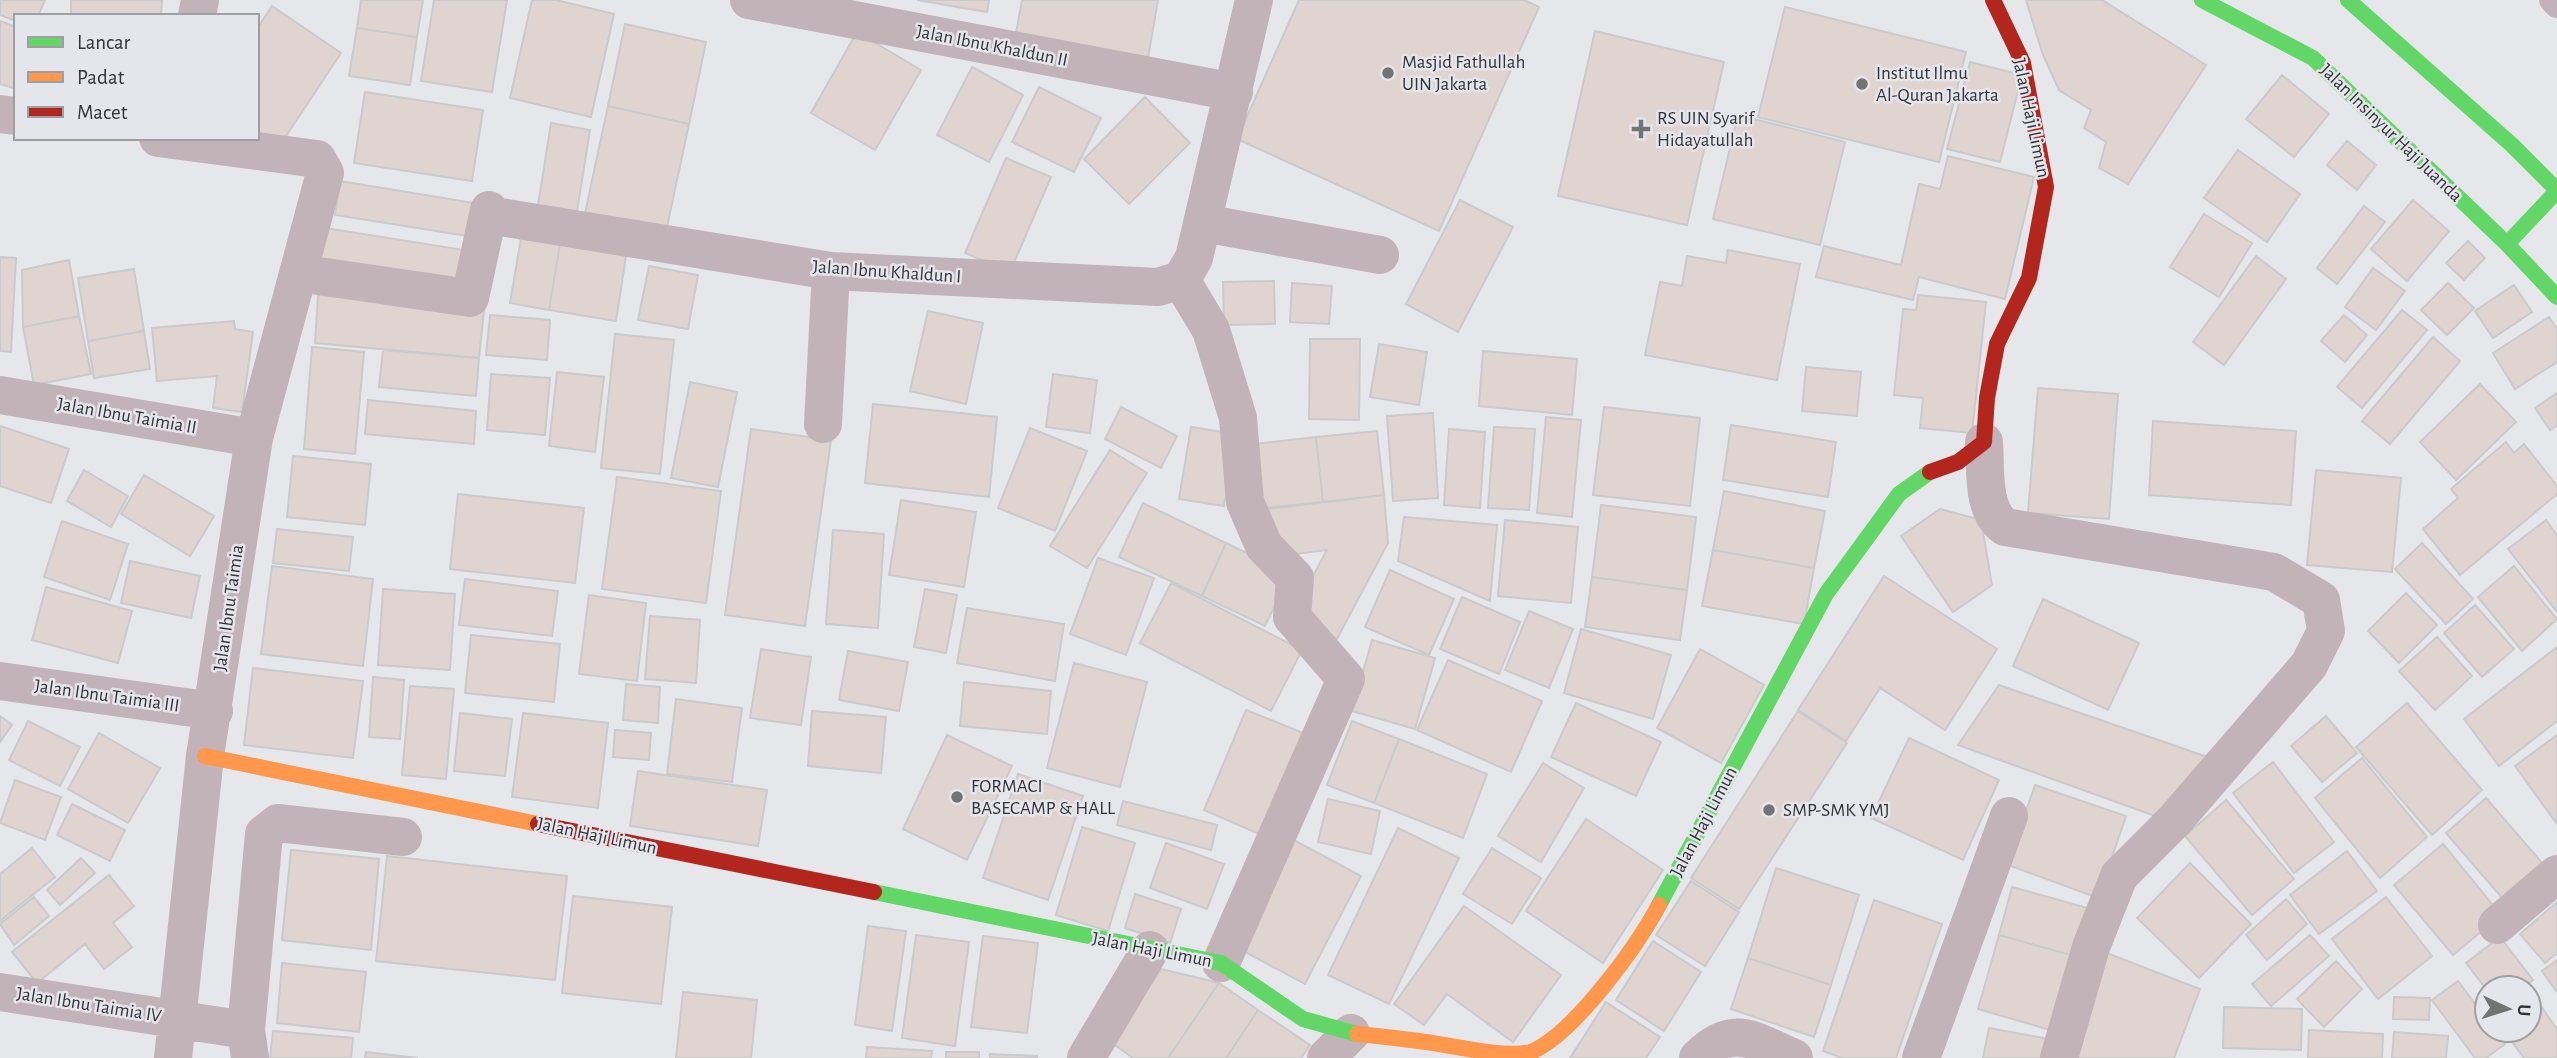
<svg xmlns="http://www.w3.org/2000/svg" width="2557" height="1058" viewBox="0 0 2557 1058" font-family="'Alegreya Sans',sans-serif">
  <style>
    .building { fill: #e0d4d1; stroke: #cac9cb; stroke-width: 2 }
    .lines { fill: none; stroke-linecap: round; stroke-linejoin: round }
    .lane { stroke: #c2b3b9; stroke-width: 26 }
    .street { stroke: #c2b3b9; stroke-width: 38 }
    .fast { stroke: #63d668; stroke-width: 16 }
    .slow { stroke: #ff974d; stroke-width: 16 }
    .jam { stroke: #b3261e; stroke-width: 16 }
    .poi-dot { fill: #727375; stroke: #e5e6ec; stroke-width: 2.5 }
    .labels { text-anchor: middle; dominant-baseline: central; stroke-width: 5; stroke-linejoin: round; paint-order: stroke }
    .street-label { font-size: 19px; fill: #333436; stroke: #e5e6ec }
    .poi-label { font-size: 19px; fill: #333436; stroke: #e5e6ec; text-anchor: start }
  </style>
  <rect width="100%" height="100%" fill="#e6e7eb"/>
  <path class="building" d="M0,0H45L38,16H16V21L0,15Z
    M71,0H162L161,16H71Z
    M361,0H423L417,37L357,28Z
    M434,0H507L492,92L421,81Z
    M532,0H556L614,14L591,117L510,98Z
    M917,0H989L987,12Z
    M1022,0H1158L1148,58L1016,33Z
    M1299,0H1524L1539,7L1439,231L1237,139Z
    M2026,0H2102L2206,65L2128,184L2099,168L2106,142L2084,128L2091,110L2059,90L2043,55Z
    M272,6L341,53L280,145L257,130V29Z
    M1785,7L1966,52L1939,162L1758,117Z
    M0,21L16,27V89L0,84Z
    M625,24L706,42L689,124L608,106Z
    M357,28L417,37L410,85L349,76Z
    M1595,31L1724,62L1687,225L1558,196Z
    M857,32L921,70L875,150L811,113Z
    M1970,62L2022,75L2000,162L1947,149Z
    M972,67L1023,95L989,162L937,135Z
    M2282,75L2329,114L2294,157L2246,119Z
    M1039,87L1101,118L1074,172L1012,142Z
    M365,92L483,110L472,181L354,163Z
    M1145,97L1190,143L1129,204L1084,159Z
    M608,106L689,124L665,236L584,218Z
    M1738,115L1845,142L1820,245L1713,219Z
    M551,123L590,130L575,224L536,218Z
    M2347,141L2376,165L2357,190L2327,165Z
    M2238,150L2300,194L2267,242L2204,198Z
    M1948,156L2034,177L2005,299L1919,277L1913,300L1816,277L1824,246L1901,265L1919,184L1940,189Z
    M1006,158L1051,177L1010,272L965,253Z
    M340,181L474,203L468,236L335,215Z
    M1460,200L1513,227L1458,332L1406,304Z
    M2413,200L2449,231L2407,281L2371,249Z
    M2364,206L2385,222L2337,284L2317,268Z
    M2204,214L2252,243L2219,297L2170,267Z
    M325,228L464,250L457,291L319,269Z
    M521,238L560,244L549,310L510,303Z
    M2468,241L2485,258L2464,280L2446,263Z
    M560,244L626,256L616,321L549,310Z
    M1728,250L1800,264L1777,380L1645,355L1660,282L1682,286L1687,256L1726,263Z
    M2256,256L2286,279L2224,365L2193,342Z
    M0,257L16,258L11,352L0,351Z
    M69,260L79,316L23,327L22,270Z
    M649,266L698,275L688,329L638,320Z
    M2373,268L2405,291L2376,330L2345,307Z
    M134,269L144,331L88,341L78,278Z
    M1274,281L1275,324L1224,325L1223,282Z
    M1292,283L1332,286L1329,324L1290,322Z
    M2448,283L2474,308L2447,335L2421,310Z
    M2514,285L2532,312L2493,338L2475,311Z
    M318,295L484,310L479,358L315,343Z
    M1918,295L1986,302L1972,433L1920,428L1923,398L1894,395L1903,309L1916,310Z
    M2402,310L2427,330L2362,408L2337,387Z
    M928,311L983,323L966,404L910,391Z
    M490,315L550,320L547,360L486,355Z
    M2344,315L2367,335L2345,362L2321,341Z
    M79,316L91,374L34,385L23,327Z
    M2549,317L2557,329V362L2515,389L2493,353Z
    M234,321L235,329L253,332L242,412L213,408L217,376L157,381L152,328Z
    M144,331L150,369L94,378L88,341Z
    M615,334L674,340L660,474L601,468Z
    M2433,337L2460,361L2390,444L2362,421Z
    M1310,339H1360L1359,420L1309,419Z
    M1379,344L1427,352L1419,405L1370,397Z
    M312,347L364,352L355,454L304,449Z
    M383,350L479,358L476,396L379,387Z
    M1483,351L1577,359L1572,415L1479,406Z
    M1806,367L1861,372L1857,416L1802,411Z
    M557,372L604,377L595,452L549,446Z
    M491,374L550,378L545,435L487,430Z
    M1053,374L1097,380L1090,433L1046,427Z
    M690,382L737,392L718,487L671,478Z
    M2480,384L2516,422L2456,480L2420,442Z
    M2038,388L2118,394L2109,519L2028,513Z
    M2557,393V425L2550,430L2535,408Z
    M368,400L476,411L474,444L365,434Z
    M873,404L997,417L989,497L865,483Z
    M1121,407L1177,436L1161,468L1105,439Z
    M1604,407L1700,418L1690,506L1593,495Z
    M1433,413L1438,498L1393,501L1387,416Z
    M1546,417L1581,420L1572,517L1537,513Z
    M2153,421L2296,431L2291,505L2149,495Z
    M1731,425L1836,442L1828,497L1723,480Z
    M0,426L69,449L51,503L0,486Z
    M1191,427L1236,434L1224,506L1179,499Z
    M1494,427L1535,429L1529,510L1488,508Z
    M1030,428L1087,451L1055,531L998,508Z
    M751,429L831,440L805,626L725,615Z
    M1449,429L1485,432L1480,508L1444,505Z
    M1377,431L1384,495L1323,502L1316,437Z
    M1316,437L1323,502L1253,509L1246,445Z
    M2506,442L2514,453L2524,444L2557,486V494L2460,575L2423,529L2458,498L2451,489Z
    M1110,450L1147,473L1087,568L1050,546Z
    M293,456L371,464L365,525L287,517Z
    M84,470L128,496L111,527L67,501Z
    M2316,470L2401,478L2392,572L2307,565Z
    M144,475L214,516L190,556L121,514Z
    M617,477L721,491L706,603L602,589Z
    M1724,491L1825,511L1814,568L1713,550Z
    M458,494L584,508L575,583L450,569Z
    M1384,495L1388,543L1337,639L1292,615L1327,550L1272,557L1267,509Z
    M901,500L976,512L964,587L889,575Z
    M1143,503L1226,543L1202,596L1119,557Z
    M1601,505L1696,517L1687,590L1592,577Z
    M1940,509L1981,520L1992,585L1953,612L1901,536Z
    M1404,517L1497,525L1490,601L1398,561Z
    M1505,520L1578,527L1571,603L1498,596Z
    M2546,520L2557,535V612L2508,549Z
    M62,521L128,544L110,600L44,577Z
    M277,529L353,537L349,571L273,563Z
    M833,530L884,534L878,628L826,624Z
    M1226,543L1290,574L1265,626L1202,596Z
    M2422,543L2473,599L2446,624L2395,569Z
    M1713,550L1814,568L1804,624L1702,606Z
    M1098,558L1154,578L1126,655L1070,634Z
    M130,561L200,576L191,618L121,603Z
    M272,566L373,579L363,666L261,654Z
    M2514,566L2557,619L2522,651L2478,597Z
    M1390,570L1454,599L1429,655L1365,627Z
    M1884,576L1997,649L1945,730L1880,688L1846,741L1798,710Z
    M1592,577L1687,590L1680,640L1585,627Z
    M465,579L558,591L552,636L459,625Z
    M1171,583L1302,650L1271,711L1140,643Z
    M46,587L132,611L118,663L32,640Z
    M383,589L455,594L450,670L378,665Z
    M925,589L957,595L946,653L914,647Z
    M2406,593L2437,625L2399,663L2368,631Z
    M589,595L646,603L637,681L579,674Z
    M1462,597L1520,622L1499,674L1440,649Z
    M2043,599L2139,643L2108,710L2013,666Z
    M2475,605L2514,649L2482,677L2444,633Z
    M967,608L1064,624L1055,681L957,663Z
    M1529,611L1573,629L1549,688L1505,670Z
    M650,616L700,620L696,683L645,679Z
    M1581,629L1671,655L1653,719L1564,693Z
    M471,635L560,644L554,702L465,693Z
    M2437,637L2472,676L2435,710L2399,671Z
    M1372,640L1435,658L1415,729L1352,711Z
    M2557,647V721L2499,766L2464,719Z
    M761,649L811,657L801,725L750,718Z
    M1700,649L1764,685L1721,763L1657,728Z
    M848,651L908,662L899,711L839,700Z
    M1448,660L1542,701L1511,772L1417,730Z
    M1074,663L1147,682L1120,787L1047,768Z
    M253,668L363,681L353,758L244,745Z
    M373,677L404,680L400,739L369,737Z
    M964,682L1051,691L1047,734L960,726Z
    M626,684L660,687L658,723L623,720Z
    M1999,685L2222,762L2158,817L1958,745Z
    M410,686L454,689L446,779L402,775Z
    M676,699L742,708L732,782L667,774Z
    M1576,703L1661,742L1636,796L1551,757Z
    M2407,703L2482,790L2432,835L2356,747Z
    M1246,710L1311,736L1268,838L1204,810Z
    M812,711L886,717L881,773L808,766Z
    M1798,711L1847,743L1739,909L1691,878Z
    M460,713L512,719L505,776L454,771Z
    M523,713L608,723L598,808L512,797Z
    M0,716L12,725L0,742Z
    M2326,716L2357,753L2322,782L2291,746Z
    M28,721L80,747L60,786L9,760Z
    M1352,721L1399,739L1374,803L1327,785Z
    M615,730L651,733L649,760L613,757Z
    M99,733L160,768L128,823L68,789Z
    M947,735L1012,766L967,860L903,829Z
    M2557,735V824L2515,766Z
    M1909,738L1999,780L1963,860L1871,818Z
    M1399,739L1487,774L1463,838L1374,803Z
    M2362,758L2427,837L2380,878L2315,798Z
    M2273,762L2334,842L2294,873L2233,793Z
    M1543,763L1584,788L1541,862L1498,836Z
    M638,771L767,790L758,846L630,826Z
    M1018,774L1083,796L1048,900L983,878Z
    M15,780L61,797L45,840L0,823Z
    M2035,785L2126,816L2098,898L2008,865Z
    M2486,798L2550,872L2510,907L2446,833Z
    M1328,799L1380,811L1371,854L1318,842Z
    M2226,800L2294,879L2252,915L2185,836Z
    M1123,801L1217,825L1211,850L1117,825Z
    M72,804L125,830L110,861L57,835Z
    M1586,819L1663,870L1603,963L1526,911Z
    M1082,827L1135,843L1108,931L1056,915Z
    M1398,828L1459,858L1389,1004L1328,975Z
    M1290,838L1361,876L1305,984L1234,946Z
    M1166,843L1224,864L1207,909L1150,888Z
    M2443,844L2501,915L2453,955L2394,885Z
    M32,848L55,877L0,921V874Z
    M1492,848L1541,878L1512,924L1463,894Z
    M291,850L379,859L371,950L282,940Z
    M2347,851L2377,891L2319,934L2290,895Z
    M387,856L567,876L555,980L376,961Z
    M81,858L95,873L60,905L47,890Z
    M2190,863L2251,924L2199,978L2137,918Z
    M1776,868L1859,895L1831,985L1748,958Z
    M109,875L134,906L113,923L132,947L104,969L85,944L37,983L12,952Z
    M1691,881L1739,912L1705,966L1656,935Z
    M2012,887L2091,909L2078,957L1999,935Z
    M1135,894L1181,909L1170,943L1125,928Z
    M573,896L672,907L661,1004L562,993Z
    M34,897L49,916L14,945L0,924Z
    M2386,897L2432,956L2378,999L2332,939Z
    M2286,899L2307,924L2267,960L2246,935Z
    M1874,900L1942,924L1896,1058H1842L1823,1051Z
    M2557,902V953L2545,963L2520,934Z
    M1464,906L1561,975L1513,1042L1447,994L1424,1025L1394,1004Z
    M868,926L906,931L892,1031L855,1025Z
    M916,935L969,942L955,1046L902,1038Z
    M1999,935L2078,957L2057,1032L1978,1009Z
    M2310,935L2329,956L2271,1006L2252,984Z
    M983,936L1038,943L1027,1033L971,1027Z
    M2500,937L2533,980L2522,988L2487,990L2466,963Z
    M1653,941L1701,972L1664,1031L1616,1000Z
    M2104,952L2200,989L2174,1058H2063Z
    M1748,958L1831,985L1814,1037L1731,1009Z
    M2557,960V990L2556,991L2542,971Z
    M2336,961L2362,989L2324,1027L2297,999Z
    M282,963L366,972L359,1032L277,1023Z
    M1161,969L1219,983L1168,1058H1133L1112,1043Z
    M2458,981L2487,1020V1030H2495L2505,1044L2486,1058H2475L2432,1000Z
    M1219,983L1258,1010L1226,1058H1168Z
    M2529,989L2557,1029V1058H2524L2503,1030H2529Z
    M683,992L757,1000L751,1058H676Z
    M2394,997L2430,998L2429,1020L2393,1019Z
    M1606,1002L1660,1037L1646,1058H1570Z
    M2224,1007L2302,1009L2301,1050L2223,1048Z
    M1258,1010L1310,1045L1301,1058H1226Z
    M1989,1028L2049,1039L2045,1058H1983Z
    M2309,1030L2383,1034L2382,1058H2308Z
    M273,1031L353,1038L351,1058H270Z
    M2394,1032L2448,1036L2446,1058H2392Z
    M867,1047L932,1051L931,1058H866Z
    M366,1052L418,1058H365Z
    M946,1052H979V1058H946Z
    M990,1054L1037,1056V1058H990Z"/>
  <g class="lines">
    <path class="lane" d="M2552,0L2557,5"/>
    <path class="street" d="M749,0L1234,92
      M197,16L200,0
      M0,114L16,116
      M158,138L317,159L325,173L254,438L205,756L173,1058
      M1203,223L1380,255
      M298,273L470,298L489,210L494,216L831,271L1158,287L1181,280L1194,258L1254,0
      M1181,280L1211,330L1238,418L1245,502L1264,546L1295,578L1292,617L1346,679L1221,963
      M0,395L254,438
      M823,424L831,271
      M1984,442C1986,469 1981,510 2005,527L2274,572L2321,600L2326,631L2309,665L2174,821L2119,876L2091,947L2059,1058
      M0,681L214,711
      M2497,925L2557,874
      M0,992L246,1030
      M250,1058L246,1030L264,834L278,823L403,837
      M1086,1058L1150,950
      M1326,1058L1351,1033
      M1698,1058C1734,1022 1754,1041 1794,1058
      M1921,1058L2009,816"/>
    <path class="fast" d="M2202,0L2313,58L2507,244L2557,297
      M2348,0L2512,145L2557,190
      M2507,244L2557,191
      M874,892L1221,963L1303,1019L1357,1034
      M1659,905L1826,594L1899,494L1930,472"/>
    <path class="slow" d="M205,756L538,824
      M1357,1034C1380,1036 1403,1039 1426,1042C1454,1046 1504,1058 1531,1052C1574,1034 1637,946 1659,905"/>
    <path class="jam" d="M1930,472L1958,462L1984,442L1987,398L1997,344L2029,278L2046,187L2023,63L1993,0
      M538,824L874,892"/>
  </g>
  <g class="poi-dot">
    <circle cx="1388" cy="73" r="7"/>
    <circle cx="1862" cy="84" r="7"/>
    <path d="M1637.5 118.5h7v7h7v7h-7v7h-7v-7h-7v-7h7z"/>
    <circle cx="957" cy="797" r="7"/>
    <circle cx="1769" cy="810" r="7"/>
  </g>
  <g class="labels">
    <g class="street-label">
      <text transform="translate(992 46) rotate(11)">Jalan Ibnu Khaldun II</text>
      <text transform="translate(2031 118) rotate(78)">Jalan Haji Limun</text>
      <text transform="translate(2391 133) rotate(44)">Jalan Insinyur Haji Juanda</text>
      <text transform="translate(887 272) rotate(4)">Jalan Ibnu Khaldun I</text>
      <text transform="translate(127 416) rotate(10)">Jalan Ibnu Taimia II</text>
      <text transform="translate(229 608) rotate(-82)">Jalan Ibnu Taimia</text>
      <text transform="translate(107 696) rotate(8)">Jalan Ibnu Taimia III</text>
      <text transform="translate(1704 822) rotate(-62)">Jalan Haji Limun</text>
      <text transform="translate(597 836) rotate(12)">Jalan Haji Limun</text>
      <text transform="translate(1152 950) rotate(11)">Jalan Haji Limun</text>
      <text transform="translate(89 1005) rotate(9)">Jalan Ibnu Taimia IV</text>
    </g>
    <g class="poi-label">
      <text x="1402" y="62">Masjid Fathullah<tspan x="1402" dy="22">UIN Jakarta</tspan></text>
      <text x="1876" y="73">Institut Ilmu<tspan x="1876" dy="22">Al-Quran Jakarta</tspan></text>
      <text x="1657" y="118">RS UIN Syarif<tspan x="1657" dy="22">Hidayatullah</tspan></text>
      <text x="971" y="786">FORMACI<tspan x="971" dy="22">BASECAMP &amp; HALL</tspan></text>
      <text x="1783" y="810">SMP-SMK YMJ</text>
    </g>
  </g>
  <rect x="14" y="14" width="245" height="126" fill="#e5e6ec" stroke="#9e9fa3" stroke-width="2"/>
  <rect x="28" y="37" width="35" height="10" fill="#63d668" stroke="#9e9fa3" stroke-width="2"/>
  <text x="77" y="49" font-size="21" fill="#333436">Lancar</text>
  <rect x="28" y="72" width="35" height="10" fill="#ff974d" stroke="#9e9fa3" stroke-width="2"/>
  <text x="77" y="84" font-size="21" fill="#333436">Padat</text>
  <rect x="28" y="107" width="35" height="10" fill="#b3261e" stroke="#9e9fa3" stroke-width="2"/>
  <text x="77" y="119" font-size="21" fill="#333436">Macet</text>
  <g transform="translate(2508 1009) rotate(94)"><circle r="33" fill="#e5e6ec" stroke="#9e9fa3" stroke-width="2"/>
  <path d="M0-5L12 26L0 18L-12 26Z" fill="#727375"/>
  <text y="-10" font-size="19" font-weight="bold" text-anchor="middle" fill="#333436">U</text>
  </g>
</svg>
